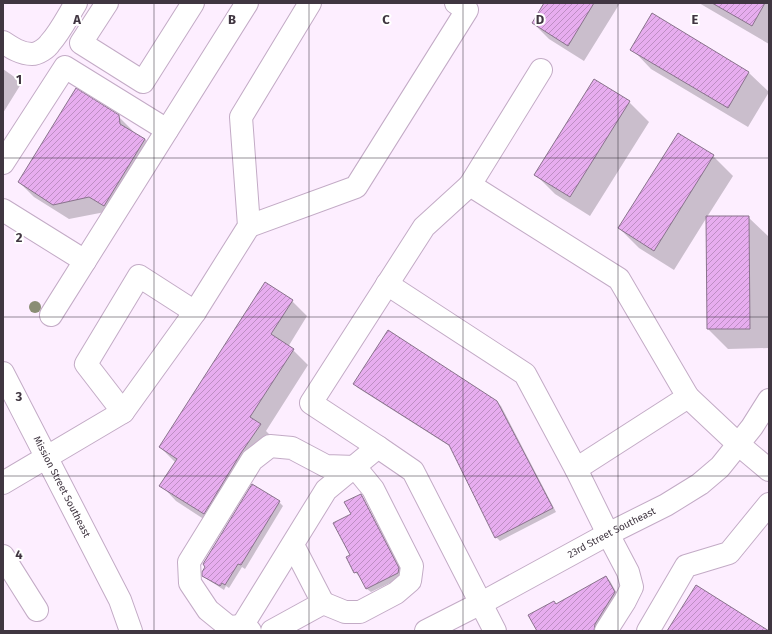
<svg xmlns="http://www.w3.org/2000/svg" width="772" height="634" viewBox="0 0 772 634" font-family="'Fira Sans',sans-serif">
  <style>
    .shadow { fill: #0003 }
    .building { fill: url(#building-hatch); stroke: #89738c }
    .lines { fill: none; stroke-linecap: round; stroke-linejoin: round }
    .minor-casing { stroke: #c3abc6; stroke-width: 24 }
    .highway-casing { stroke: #c3abc6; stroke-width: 24 }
    .minor { stroke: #fff; stroke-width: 22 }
    .highway { stroke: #fff; stroke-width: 22 }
    .tree { fill: #8a8d74 }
    .grid { fill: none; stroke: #403641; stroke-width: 1; stroke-opacity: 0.55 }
    .labels { text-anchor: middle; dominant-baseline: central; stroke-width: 4; stroke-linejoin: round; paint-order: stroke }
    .street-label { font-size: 10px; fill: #403641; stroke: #fff }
    .grid-label { font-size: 13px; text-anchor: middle; font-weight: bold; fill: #403641; stroke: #fff; stroke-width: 4; stroke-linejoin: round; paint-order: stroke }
  </style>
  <defs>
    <pattern id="building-hatch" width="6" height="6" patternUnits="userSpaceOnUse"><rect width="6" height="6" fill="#e7adef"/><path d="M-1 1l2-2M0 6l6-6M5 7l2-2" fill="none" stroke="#bd8ec3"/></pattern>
  </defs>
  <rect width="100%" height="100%" fill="#fdeeff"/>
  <path class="shadow" d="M545,3H620L584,61L549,39L533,23Z
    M699,3H769V44Z
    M653,15L749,73L769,92L748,127L651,69L632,49Z
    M3,69L13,76L21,84L3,113Z
    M594,80L629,102L649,122L590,216L555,194L535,174Z
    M118,116L133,131L134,133L145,139L160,154L105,212L69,219L34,197L19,182Z
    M679,134L713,156L733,176L707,217H748L768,236L769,348L728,349L708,329L707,217L674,270L639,248L619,228Z
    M292,301L307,316L288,347L293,350L308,365L266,431L275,440L219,529L176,501L161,485L175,462L160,447Z
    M354,384L497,402L501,406L556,512L500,541L496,537L451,447L358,388Z
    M360,495L364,499L403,573L402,577L371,592L367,589L360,576H359L355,572L351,556L352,514Z
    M279,502L283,506L245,569L242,567L229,588L226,586L224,590L207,579L203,575Z
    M606,577L610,581L619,597L598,631H538L557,605Z"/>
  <path class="building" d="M544,3H594L568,46L532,23Z
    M712,3H765L752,26Z
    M652,13L749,72L728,108L630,50Z
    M594,79L630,101L570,197L534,175Z
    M76,88L119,115L120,124L145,139L104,206L89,197L53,205L18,182Z
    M678,133L714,155L654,251L618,228Z
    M706,216H749L750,329H707Z
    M265,282L293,300L271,334L294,349L250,417L261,424L241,453L204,514L159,486L177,459L159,447Z
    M388,330L497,401L553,508L495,538L449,445L353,384Z
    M252,484L280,501L241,565L238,564L225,585L222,583L220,586L202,576V572L205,567L203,564Z
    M361,494L399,568L398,573L366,589L357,572L354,573L346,557L350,555L333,523L351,514L344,502Z
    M606,576L615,592L595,624L594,631H537L528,615L554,601L556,604Z
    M696,585L769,631H667Z"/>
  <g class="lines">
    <g class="minor-casing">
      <g id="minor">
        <path d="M107,3L81,43L143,82L193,3"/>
        <path d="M3,42C12,48 21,54 32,54C38,54 47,48 50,43C60,32 68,16 76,3"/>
        <path d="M3,163L65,67L167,130"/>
        <path d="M470,185L541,70"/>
        <path d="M3,210L85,261"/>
        <path d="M249,226L356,187L467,10L456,3"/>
        <path d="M387,284L525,374L576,469L608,534L628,572L632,587L625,601L606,631"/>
        <path d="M51,315L247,3"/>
        <path d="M123,412L86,364L139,276L195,312"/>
        <path d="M378,447L311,403L424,227L470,185L619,279L688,397L738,444L769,470"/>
        <path d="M576,469L688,397"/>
        <path d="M3,483L123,412L195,312L249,226L241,117L310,3"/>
        <path d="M3,556L37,610"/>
        <path d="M242,626L229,627L208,610L190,583L189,562L252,460L270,446L292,448L326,466L355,467L373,489L412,566L410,581L396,593L360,612H345L323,603"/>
        <path d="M250,631L242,626L326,490L378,447L413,471L495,631"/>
        <path d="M272,631L323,603L293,545"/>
        <path id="s1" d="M426,631L489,599L608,534L666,505L700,484L720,467L752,427L769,400"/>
        <path d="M648,631L686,566L729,553L769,504"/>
      </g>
    </g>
    <g class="highway-casing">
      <g id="highway">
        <path id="s2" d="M3,373L120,600L131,631"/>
      </g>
    </g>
    <use href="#minor" class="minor"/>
    <use href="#highway" class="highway"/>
  </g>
  <circle class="tree" cx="35" cy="307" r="6"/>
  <path class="grid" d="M154,3V631M309,3V631M463,3V631M618,3V631M3,158H769M3,317H769M3,476H769"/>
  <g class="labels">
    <g class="street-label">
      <text stroke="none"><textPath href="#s2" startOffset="128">Mission Street Southeast</textPath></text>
      <text stroke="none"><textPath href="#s1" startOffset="210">23rd Street Southeast</textPath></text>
    </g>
  </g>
  <g class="grid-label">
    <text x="77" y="24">A</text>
    <text x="232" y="24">B</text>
    <text x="386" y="24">C</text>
    <text x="540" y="24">D</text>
    <text x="695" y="24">E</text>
    <text x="19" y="84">1</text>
    <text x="19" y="242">2</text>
    <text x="19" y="401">3</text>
    <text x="19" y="559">4</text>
  </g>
  <rect width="772" height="634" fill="none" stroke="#403641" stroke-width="8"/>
</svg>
